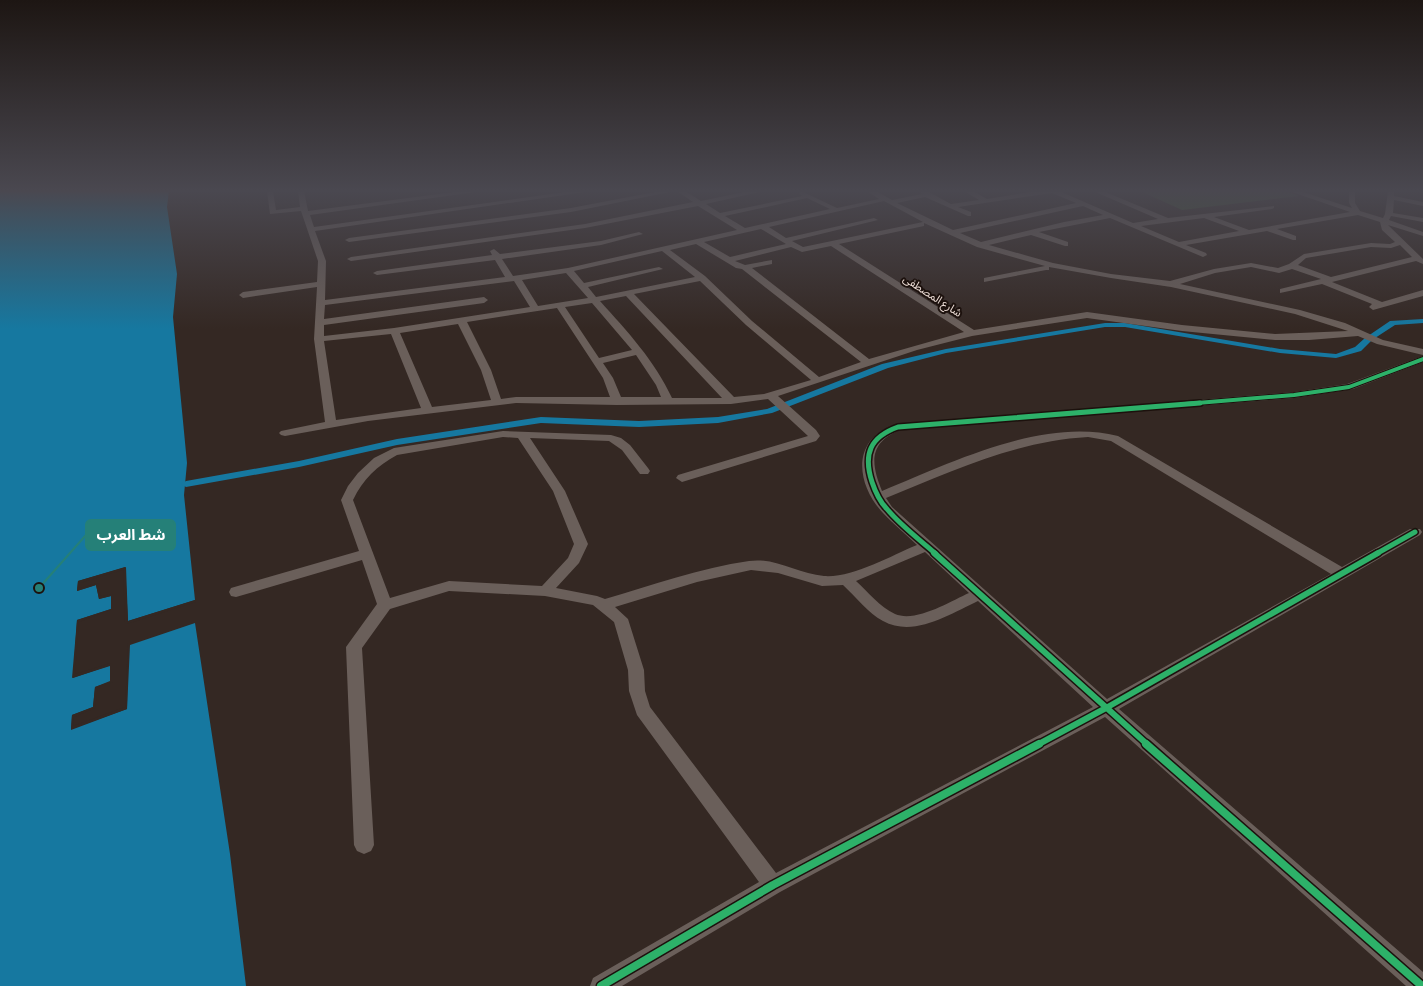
<svg xmlns="http://www.w3.org/2000/svg" width="1423" height="986" viewBox="0 0 1423 986" font-family="Barlow,'Noto Sans Arabic',sans-serif">
  <style>
    .green { fill: #3d5830 }
    .water { fill: #1678a0 }
    .pier { fill: #342823 }
    .lines { fill: none; stroke-linecap: round; stroke-linejoin: round }
    .canal { fill: #1678a0; fill-rule: evenodd }
    .minor { fill: #6a5f5a; fill-rule: evenodd }
    .cycleway-far3-casing { stroke: #1c110d; stroke-width: 6 }
    .cycleway-far2-casing { stroke: #1c110d; stroke-width: 8 }
    .cycleway-far1-casing { stroke: #1c110d; stroke-width: 9 }
    .cycleway-casing { stroke: #1c110d; stroke-width: 11 }
    .cycleway-far3 { stroke: #2db169; stroke-width: 4 }
    .cycleway-far2 { stroke: #2db169; stroke-width: 5 }
    .cycleway-far1 { stroke: #2db169; stroke-width: 6 }
    .cycleway { stroke: #2db169; stroke-width: 8 }
    .labels { text-anchor: middle; dominant-baseline: central; stroke-width: 4; stroke-linejoin: round; paint-order: stroke }
    .far-street-label { font-size: 11px; fill: #edddd6; stroke: #1c110d }
    .leader { fill: none; stroke: #258078; stroke-width: 2 }
    .callout-dot { fill: #258078; stroke: #1c110d; stroke-width: 2 }
    .callout { fill: #258078; stroke: #258078; stroke-width: 2 }
    .callout-label { font-size: 15px; text-anchor: middle; font-weight: bold; fill: #fff }
  </style>
  <rect width="100%" height="100%" fill="#342823"/>
  <path class="green" d="M1140,191H1286L1299,196L1182,210Z"/>
  <path class="water" d="M0,191H169L167,207L177,274L173,317L187,463L184,495L195,600L128,621L125,567L78,581L77,591L96,585L99,599L111,596V609L77,620L73,678L111,665L110,682L95,687L93,707L72,715L71,729L127,709L130,645L195,623L230,854L246,986H0Z"/>
  <path class="pier" d="M126,567L128,621L195,600L196,602L127,624L125,622L123,570L80,583V588L98,583L101,596L113,594V609L79,622L75,674L111,663L113,665V682L98,688L95,708L74,717L73,726L125,707L128,643L127,709L71,730L72,715L93,707L95,687L110,681V666L72,678L77,620L111,609V596L99,599L96,585L77,591L78,581Z"/>
  <g class="lines">
    <path class="canal" d="M1423,319V323L1395,325L1375,338H1369L1368,336L1390,321Z
      M1105,323H1125L1280,349L1336,354L1355,347L1365,338H1371L1372,340L1361,351L1336,358L1280,353L1125,327H1105L946,353L888,368L772,413L718,423L639,427L541,423L397,445L299,467L186,487L181,484L186,481L299,461L397,439L541,417L639,421L718,417L767,409L882,364L946,349Z"/>
    <path class="minor" d="M267,191H273L276,210L300,207L298,191H304L308,211L462,191H483L310,215L314,227L572,191H592L315,231L326,261L325,300L505,277L495,260L377,275L373,273L377,271L492,255L490,251L494,249L500,254L601,241L639,232L643,234L601,245L502,259L513,276L568,268L737,230L698,206L585,228L351,261L347,259L351,257L585,224L693,202L677,191H685L701,201L749,191H764L706,204L720,213L802,196L799,193L801,191L837,208L879,199L867,191H876L892,200L922,194L920,191H927L951,204L979,200L964,191H973L987,199L1036,191H1059L1133,223L1158,219L1093,191H1103L1168,218L1274,206V208L1272,209L1214,217L1249,230L1350,212L1289,191H1300L1352,208L1349,203V191H1355V203L1360,211L1383,218L1385,214L1388,191H1394V196L1423,202V206L1394,200L1393,213L1423,218V222L1391,216L1389,220L1423,232V236L1388,225L1423,259V264L1416,261L1332,282L1382,302L1423,290V296L1373,310L1369,307L1372,304L1322,284L1280,293V289L1321,279L1292,269L1279,273L1251,267L1215,273L1180,284L1300,310L1345,323L1383,340L1423,349V355L1377,344L1358,336L1309,340H1275L1182,331L1087,318L972,336L917,350L778,396L816,430L820,436L816,441L682,482L676,478L678,475L808,436L768,399L731,404L617,405L516,403L368,421L285,436L281,435L279,433L281,431L325,422L314,339L317,287L243,298L239,295L243,292L317,282L318,261L301,211L270,214ZM1052,193L1076,203L953,230L897,203L925,197L968,216H971V212L958,207ZM807,198L830,209L745,228L725,216ZM884,201L923,222L803,247L792,241L878,220L874,218L786,238L769,227ZM1083,206L1103,215L1064,222L981,242L960,233ZM1358,215L1380,222L1382,230L1395,242L1390,244L1371,243L1304,254L1289,264L1278,268L1251,263L1214,269L1170,281L1111,274L1053,263L989,245L1031,235L1065,246H1068V242L1039,232L1110,218L1203,257L1207,255L1206,253L1186,245L1267,231L1293,240H1296V236L1277,229ZM1204,218L1239,231L1179,242L1141,226ZM924,223L977,247L1045,266L984,278V282L1046,270H1049V267L1111,278L1171,287L1295,314L1348,331L1275,334L1182,325L1087,312L974,330L839,244L924,226ZM761,229L786,244L730,257L704,242ZM696,244L736,268L742,269L861,362L819,377L752,321L705,276L670,250ZM1400,245L1412,257L1331,277L1298,265L1306,258L1371,247L1391,248ZM831,246L964,332L869,359L752,268L772,264V260L745,265L735,261L791,247L802,252ZM662,251L695,277L596,297L588,287L663,269L659,267L584,283L574,271ZM566,273L588,298L538,306L522,280ZM514,281L530,307L394,328L324,336V325L484,303L488,300L484,297L324,319L325,305ZM700,281L746,325L811,380L764,394L734,397L634,294ZM626,296L722,398H672C655,361 627,331 600,301ZM592,303L632,350L599,358L565,307ZM557,308L603,378L610,397H516L501,399L491,370L467,322ZM458,324L481,370L491,400L432,407L400,333ZM391,334L421,408L336,420L324,341ZM636,355L656,385L661,397H621L613,378L603,363Z
      M660,191H675L571,212L349,242L345,240L349,238L571,208Z
      M1419,191H1423V193L1420,192Z
      M1423,356V362L1353,389L1294,398L900,430C868,443 871,464 882,491C951,463 1042,417 1118,436L1342,567L1410,529H1420L1422,532L1420,535L1119,709L1423,972V986H1406L1105,717L780,892L622,986H590L593,978L759,882L637,715L629,691L628,670L614,622L593,605L545,596L449,591L390,609L362,648L374,845L371,851L364,854L357,851L354,845L346,647L377,604L362,560L236,597L231,596L229,592L231,588L359,551L341,500L348,486L358,473L374,458L394,448L503,431L611,435L621,438L630,445L648,468L650,471L648,474H640L622,450L609,441L530,438L565,491L588,544L579,563L556,588L597,596L605,599C652,585 700,568 749,561C775,557 798,574 824,576C853,578 890,556 917,545C906,534 893,524 883,513C856,484 851,440 894,425L1294,392L1347,384ZM503,437L518,438L553,491L574,544L568,558L542,586L449,581L390,598L353,500C363,479 377,466 397,455ZM1088,437L1111,441L1331,574L1107,699L892,507L886,498C952,471 1016,441 1088,437ZM925,552L969,593C951,601 916,623 895,614C880,607 868,592 856,581ZM751,570L778,573L822,586L843,585C856,597 868,613 883,621C914,638 950,614 978,601L1093,707L776,873L650,707L645,691L644,670L628,619L615,607L697,582Z"/>
    <g class="cycleway-far3-casing">
      <path id="cycleway-far3" d="M1185,404L1294,395L1349,387L1423,359"/>
    </g>
    <g class="cycleway-far2-casing">
      <path id="cycleway-far2" d="M936,554C920,540 901,526 887,509C880,502 875,491 872,482C863,454 870,437 898,427L1200,403
        M1376,554L1415,532"/>
    </g>
    <g class="cycleway-far1-casing">
      <path id="cycleway-far1" d="M934,553L1148,745
        M1037,745L1106,708L1378,553"/>
    </g>
    <g class="cycleway-casing">
      <path id="cycleway" d="M1146,744L1422,986
        M601,986L773,885L1039,744"/>
    </g>
    <use href="#cycleway-far3" class="cycleway-far3"/>
    <use href="#cycleway-far2" class="cycleway-far2"/>
    <use href="#cycleway-far1" class="cycleway-far1"/>
    <use href="#cycleway" class="cycleway"/>
  </g>
  <linearGradient id="sky" x2="0" y2="1"><stop stop-color="#1d1613"/><stop offset="0.58" stop-color="#4a4850"/><stop offset="1" stop-color="#4a4850" stop-opacity="0"/></linearGradient>
  <rect width="1423" height="329" fill="url(#sky)"/>
  <g class="labels">
    <g class="far-street-label">
      <text transform="translate(933 295) rotate(33)">شارع المصطفى</text>
    </g>
  </g>
  <path class="leader" d="M39 588L86 535"/>
  <circle class="callout-dot" cx="39" cy="588" r="5"/>
  <rect class="callout" x="86" y="520" width="89" height="30" rx="5"/>
  <g class="callout-label">
    <text x="131" y="540">شط العرب</text>
  </g>
</svg>
